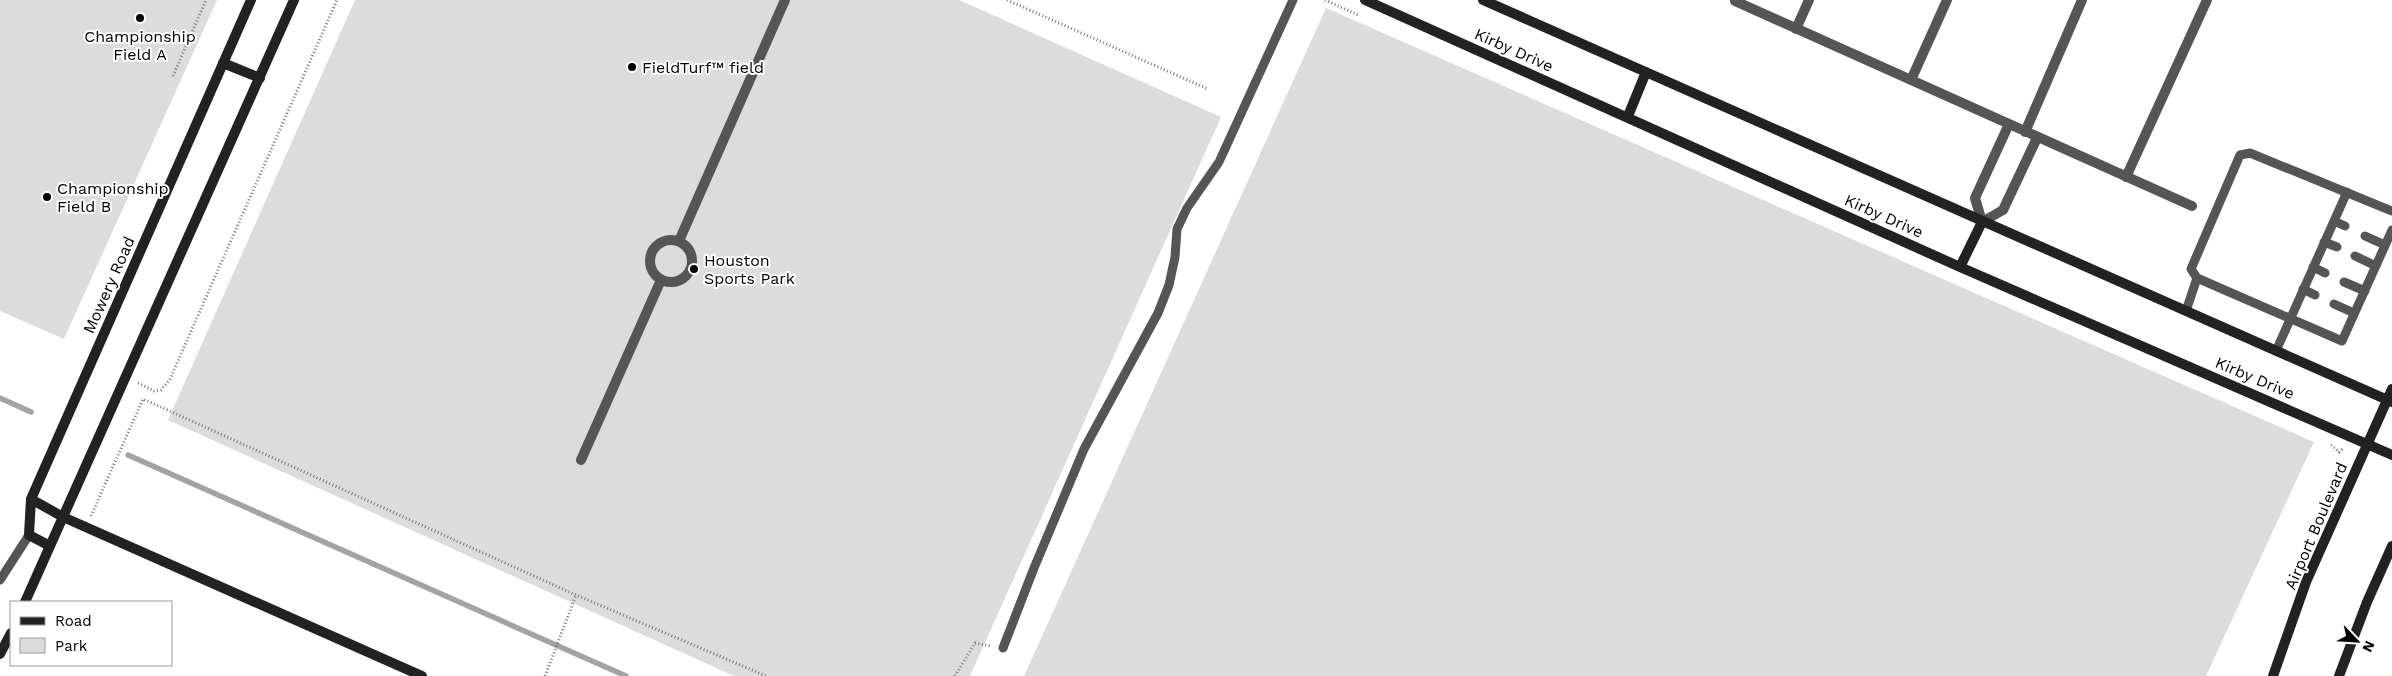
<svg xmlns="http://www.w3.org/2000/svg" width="2392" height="676" viewBox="0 0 2392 676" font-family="'Work Sans',sans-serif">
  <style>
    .green { fill: #dcdcdc }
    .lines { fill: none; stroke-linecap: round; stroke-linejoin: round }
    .stream { stroke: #a3a3a3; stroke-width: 5.5 }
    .path { stroke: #777; stroke-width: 3; stroke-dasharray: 1 2.5; stroke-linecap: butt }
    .lane { stroke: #555; stroke-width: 9 }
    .street { stroke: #555; stroke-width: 10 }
    .secondary { stroke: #222; stroke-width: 10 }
    .poi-dot { fill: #000; stroke: #fff; stroke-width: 2 }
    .labels { text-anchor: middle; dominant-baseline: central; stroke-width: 4; stroke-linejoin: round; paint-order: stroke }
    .poi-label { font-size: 16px; fill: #000; stroke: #fff; text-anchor: start }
    .street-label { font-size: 16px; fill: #000; stroke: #fff }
  </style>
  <rect width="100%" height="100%" fill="#fff"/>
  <path class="green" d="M0,0H217L64,339L0,311Z
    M355,0H959L1221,117L970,676H734L168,420Z
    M1326,8L2314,442L2206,676H1024Z"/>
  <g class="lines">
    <path class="stream" d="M0,398L31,412
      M128,455L626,676"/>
    <path class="path" d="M1007,0L1208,89
      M1325,0L1358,15
      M173,76L206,0
      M138,383L154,391L161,390L170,379L337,0
      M2331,445L2339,452L2344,448
      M91,516L143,399L576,595L766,676
      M545,676L576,595
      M955,676L975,643L990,646"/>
    <path class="lane" d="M2334,221L2345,226
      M2365,236L2385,245
      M2324,242L2337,247
      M2355,256L2376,266
      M2313,267L2325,273
      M2197,278L2342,341L2392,230
      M2344,282L2365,291
      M2303,289L2315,295
      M2334,304L2354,313
      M2186,311L2197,278L2191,269L2240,155L2250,153L2392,211
      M2276,351L2347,192
      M0,580L29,535
      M1003,648L1034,568L1084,449L1158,313L1169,285L1175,257L1177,229L1187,208L1219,162L1293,0"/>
    <path class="street" d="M1735,1L2192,206
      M1796,29L1809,0
      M1911,80L1947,0
      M2009,124L1975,198L1982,222L2003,210L2037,138
      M2025,132L2082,0
      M2126,177L2207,0
      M650 261a21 21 0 1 1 42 0a21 21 0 1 1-42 0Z
      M679,241L785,0
      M581,460L661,280"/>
    <path class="secondary" d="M1365,0L1960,267L2392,455
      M1483,0L2392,402
      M223,63L260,78
      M1628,116L1646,72
      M1960,267L1982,222
      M31,499L63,517L422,676
      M50,546L29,535L31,499L251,0
      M25,602L294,0
      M0,654L11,633
      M2273,676L2306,582L2392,389
      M2339,676L2367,602L2392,546"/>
  </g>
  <g class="poi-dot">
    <circle cx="140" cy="18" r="5"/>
    <circle cx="632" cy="67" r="5"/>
    <circle cx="47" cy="197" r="5"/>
    <circle cx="694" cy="269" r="5"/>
  </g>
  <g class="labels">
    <g class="poi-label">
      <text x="140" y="36" text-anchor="middle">Championship<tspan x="140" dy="18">Field A</tspan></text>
      <text x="642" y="67">FieldTurf™ field</text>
      <text x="57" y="188">Championship<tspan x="57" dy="18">Field B</tspan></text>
      <text x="704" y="260">Houston<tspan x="704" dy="18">Sports Park</tspan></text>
    </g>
    <g class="street-label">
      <text transform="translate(1514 50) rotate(24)">Kirby Drive</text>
      <text transform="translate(1884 216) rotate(24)">Kirby Drive</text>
      <text transform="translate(109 285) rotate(-66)">Mowery Road</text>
      <text transform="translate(2255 378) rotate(23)">Kirby Drive</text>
      <text transform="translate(2316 526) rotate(-67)">Airport Boulevard</text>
    </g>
  </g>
  <rect x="10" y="601" width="162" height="65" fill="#ffffff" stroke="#999999"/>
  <rect x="20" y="617" width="25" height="8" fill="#222222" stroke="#999999"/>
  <text x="55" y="626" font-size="15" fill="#000000">Road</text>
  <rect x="20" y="638" width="25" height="15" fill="#dcdcdc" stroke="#999999"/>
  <text x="55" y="651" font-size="15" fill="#000000">Park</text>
  <g transform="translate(2357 641) rotate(115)" stroke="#ffffff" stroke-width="4" paint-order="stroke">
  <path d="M0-4L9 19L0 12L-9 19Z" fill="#000000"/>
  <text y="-8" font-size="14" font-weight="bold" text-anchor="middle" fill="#000000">N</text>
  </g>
</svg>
